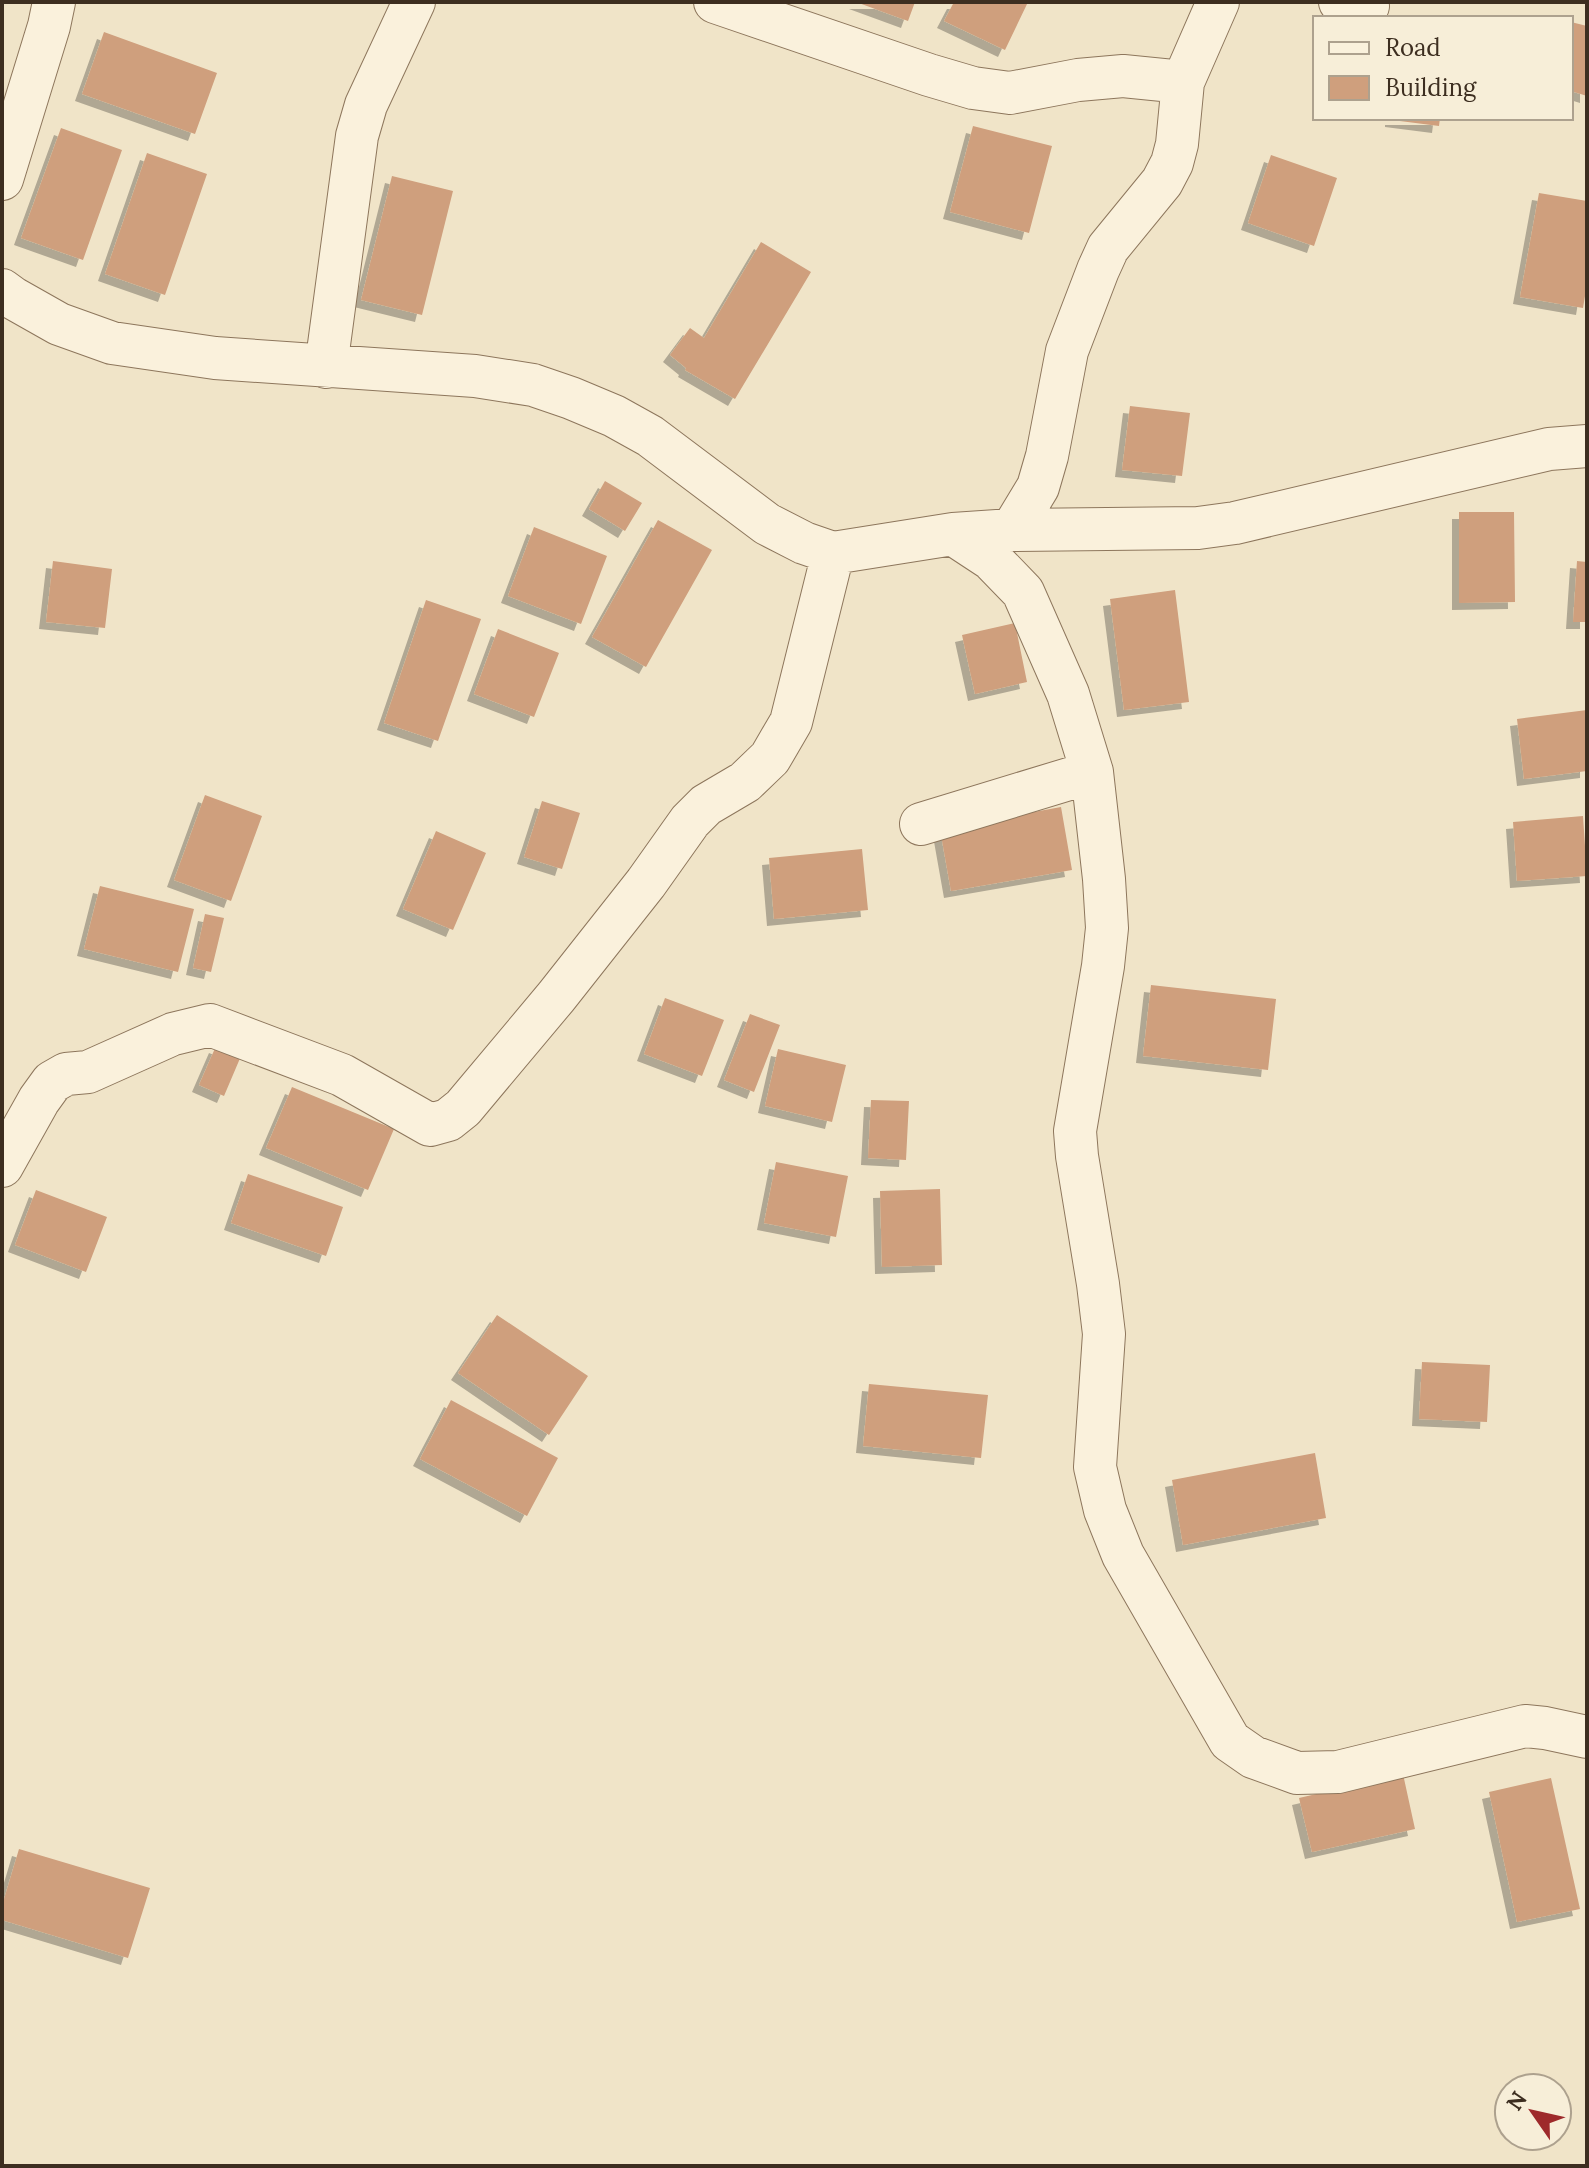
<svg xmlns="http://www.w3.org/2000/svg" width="1589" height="2168" viewBox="0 0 1589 2168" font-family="Lora,serif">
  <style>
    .building { fill: #cf9f7d; filter: url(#shadow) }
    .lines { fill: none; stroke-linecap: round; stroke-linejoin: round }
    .minor-casing { stroke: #8d765c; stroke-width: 44 }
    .minor { stroke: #faf1dc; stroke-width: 42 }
  </style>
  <defs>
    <filter id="shadow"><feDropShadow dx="-7" dy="7" stdDeviation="0" flood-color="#0004"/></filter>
  </defs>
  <rect width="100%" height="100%" fill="#f0e4c8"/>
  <path class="building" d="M856,2H915L908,21Z
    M954,2H1028L1005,50L944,21Z
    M1571,22L1587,26V96L1571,91Z
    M104,32L217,73L195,134L82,94Z
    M1392,118H1440L1439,126L1392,120Z
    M973,126L1052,146L1029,233L950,212Z
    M61,128L122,150L83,260L21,238Z
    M147,153L207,174L165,295L105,274Z
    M1271,155L1337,178L1314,246L1248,223Z
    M392,176L453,191L422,315L361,300Z
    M1539,193L1587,201V284L1583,308L1520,297Z
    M761,242L811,272L735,399L685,370L686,368L670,355L690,328L704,338Z
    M1130,406L1190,413L1182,476L1122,470Z
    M605,481L642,503L625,531L589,509Z
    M1459,512H1514L1515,602L1459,603Z
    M658,520L712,550L646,667L592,637Z
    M534,527L607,556L581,624L508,596Z
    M53,561L112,569L105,628L46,622Z
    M1577,561L1587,562V622H1573Z
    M1175,590L1189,702L1124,710L1110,599Z
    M426,600L481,619L438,741L384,723Z
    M1015,623L1027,682L975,694L962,635Z
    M498,629L559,653L534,717L474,694Z
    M1587,710V771L1524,779L1517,719Z
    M205,795L262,816L231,901L174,880Z
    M542,801L580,813L562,869L524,857Z
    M1061,807L1072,870L951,891L940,829Z
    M1583,816L1587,876L1517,881L1513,822Z
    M436,831L486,853L453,930L403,909Z
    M862,849L868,910L774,919L769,858Z
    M100,886L194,909L178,972L84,949Z
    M205,914L224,918L211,972L193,968Z
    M1151,985L1276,999L1268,1070L1143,1056Z
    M665,998L724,1020L702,1076L644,1054Z
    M750,1014L780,1025L754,1092L724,1080Z
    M216,1046L241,1056L224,1096L199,1085Z
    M778,1049L846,1065L832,1122L765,1106Z
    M292,1087L394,1129L368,1190L266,1148Z
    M871,1100L909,1101L906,1160L868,1158Z
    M776,1162L848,1176L836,1237L764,1223Z
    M248,1174L343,1207L326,1256L231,1223Z
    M940,1189L942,1265L882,1267L880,1191Z
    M36,1190L107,1217L86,1272L15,1245Z
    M497,1315L588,1376L549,1435L458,1373Z
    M1422,1362L1490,1365L1487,1422L1419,1419Z
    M869,1384L988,1395L981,1458L863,1446Z
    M451,1400L558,1458L527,1516L420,1459Z
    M1315,1453L1326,1518L1183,1545L1172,1480Z
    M1403,1774L1415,1829L1312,1852L1299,1798Z
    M1551,1778L1580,1909L1517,1922L1489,1792Z
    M19,1849L150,1888L128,1958L2,1920V1906Z"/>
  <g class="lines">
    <g class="minor-casing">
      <path id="minor" d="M715,2L929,75L973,88L1010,93L1078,80L1123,76L1183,82
        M1340,2L1368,6
        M2,179L49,26L54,2
        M2,290L13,298L59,324L112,343L215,358L475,376L533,385L571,398L614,416L650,436L767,524L804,543L833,553L953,534L1012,530L1198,528L1235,523L1549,449L1587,446
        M326,367L357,136L366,105L414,2
        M1012,530L1038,487L1047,456L1067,351L1098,270L1108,248L1162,182L1172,163L1177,144L1183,82L1218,2
        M953,534L991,559L1023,592L1068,694L1092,772L1104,879L1107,928L1103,966L1075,1131L1077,1156L1098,1284L1104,1334L1095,1467L1105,1510L1123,1555L1230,1741L1253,1757L1297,1773L1338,1772L1525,1726L1545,1728L1587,1737
        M921,824L1092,772
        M2,1166L39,1100L52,1082L66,1074L88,1072L173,1034L210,1025L342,1075L430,1125L448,1120L463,1108L556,997L646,883L690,821L706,805L745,782L770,758L791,722L833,553"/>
    </g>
    <use href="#minor" class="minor"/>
  </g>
  <rect width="1589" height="2168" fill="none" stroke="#3d2e20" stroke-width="8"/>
  <rect x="1313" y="16" width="260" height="104" fill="#f7eed8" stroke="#ada18e" stroke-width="2"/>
  <rect x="1329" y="42" width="40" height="12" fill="#faf1dc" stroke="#ada18e" stroke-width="2"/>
  <text x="1385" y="56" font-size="24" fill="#3d2e20">Road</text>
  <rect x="1329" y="76" width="40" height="24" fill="#cf9f7d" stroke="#ada18e" stroke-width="2"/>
  <text x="1385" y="96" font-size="24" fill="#3d2e20">Building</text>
  <g transform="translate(1533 2112) rotate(304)"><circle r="38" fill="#f7eed8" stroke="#ada18e" stroke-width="2"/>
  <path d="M0-6L14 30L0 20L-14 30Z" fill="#9e2a2b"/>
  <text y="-12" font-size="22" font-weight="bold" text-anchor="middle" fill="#3d2e20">N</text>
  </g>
</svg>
